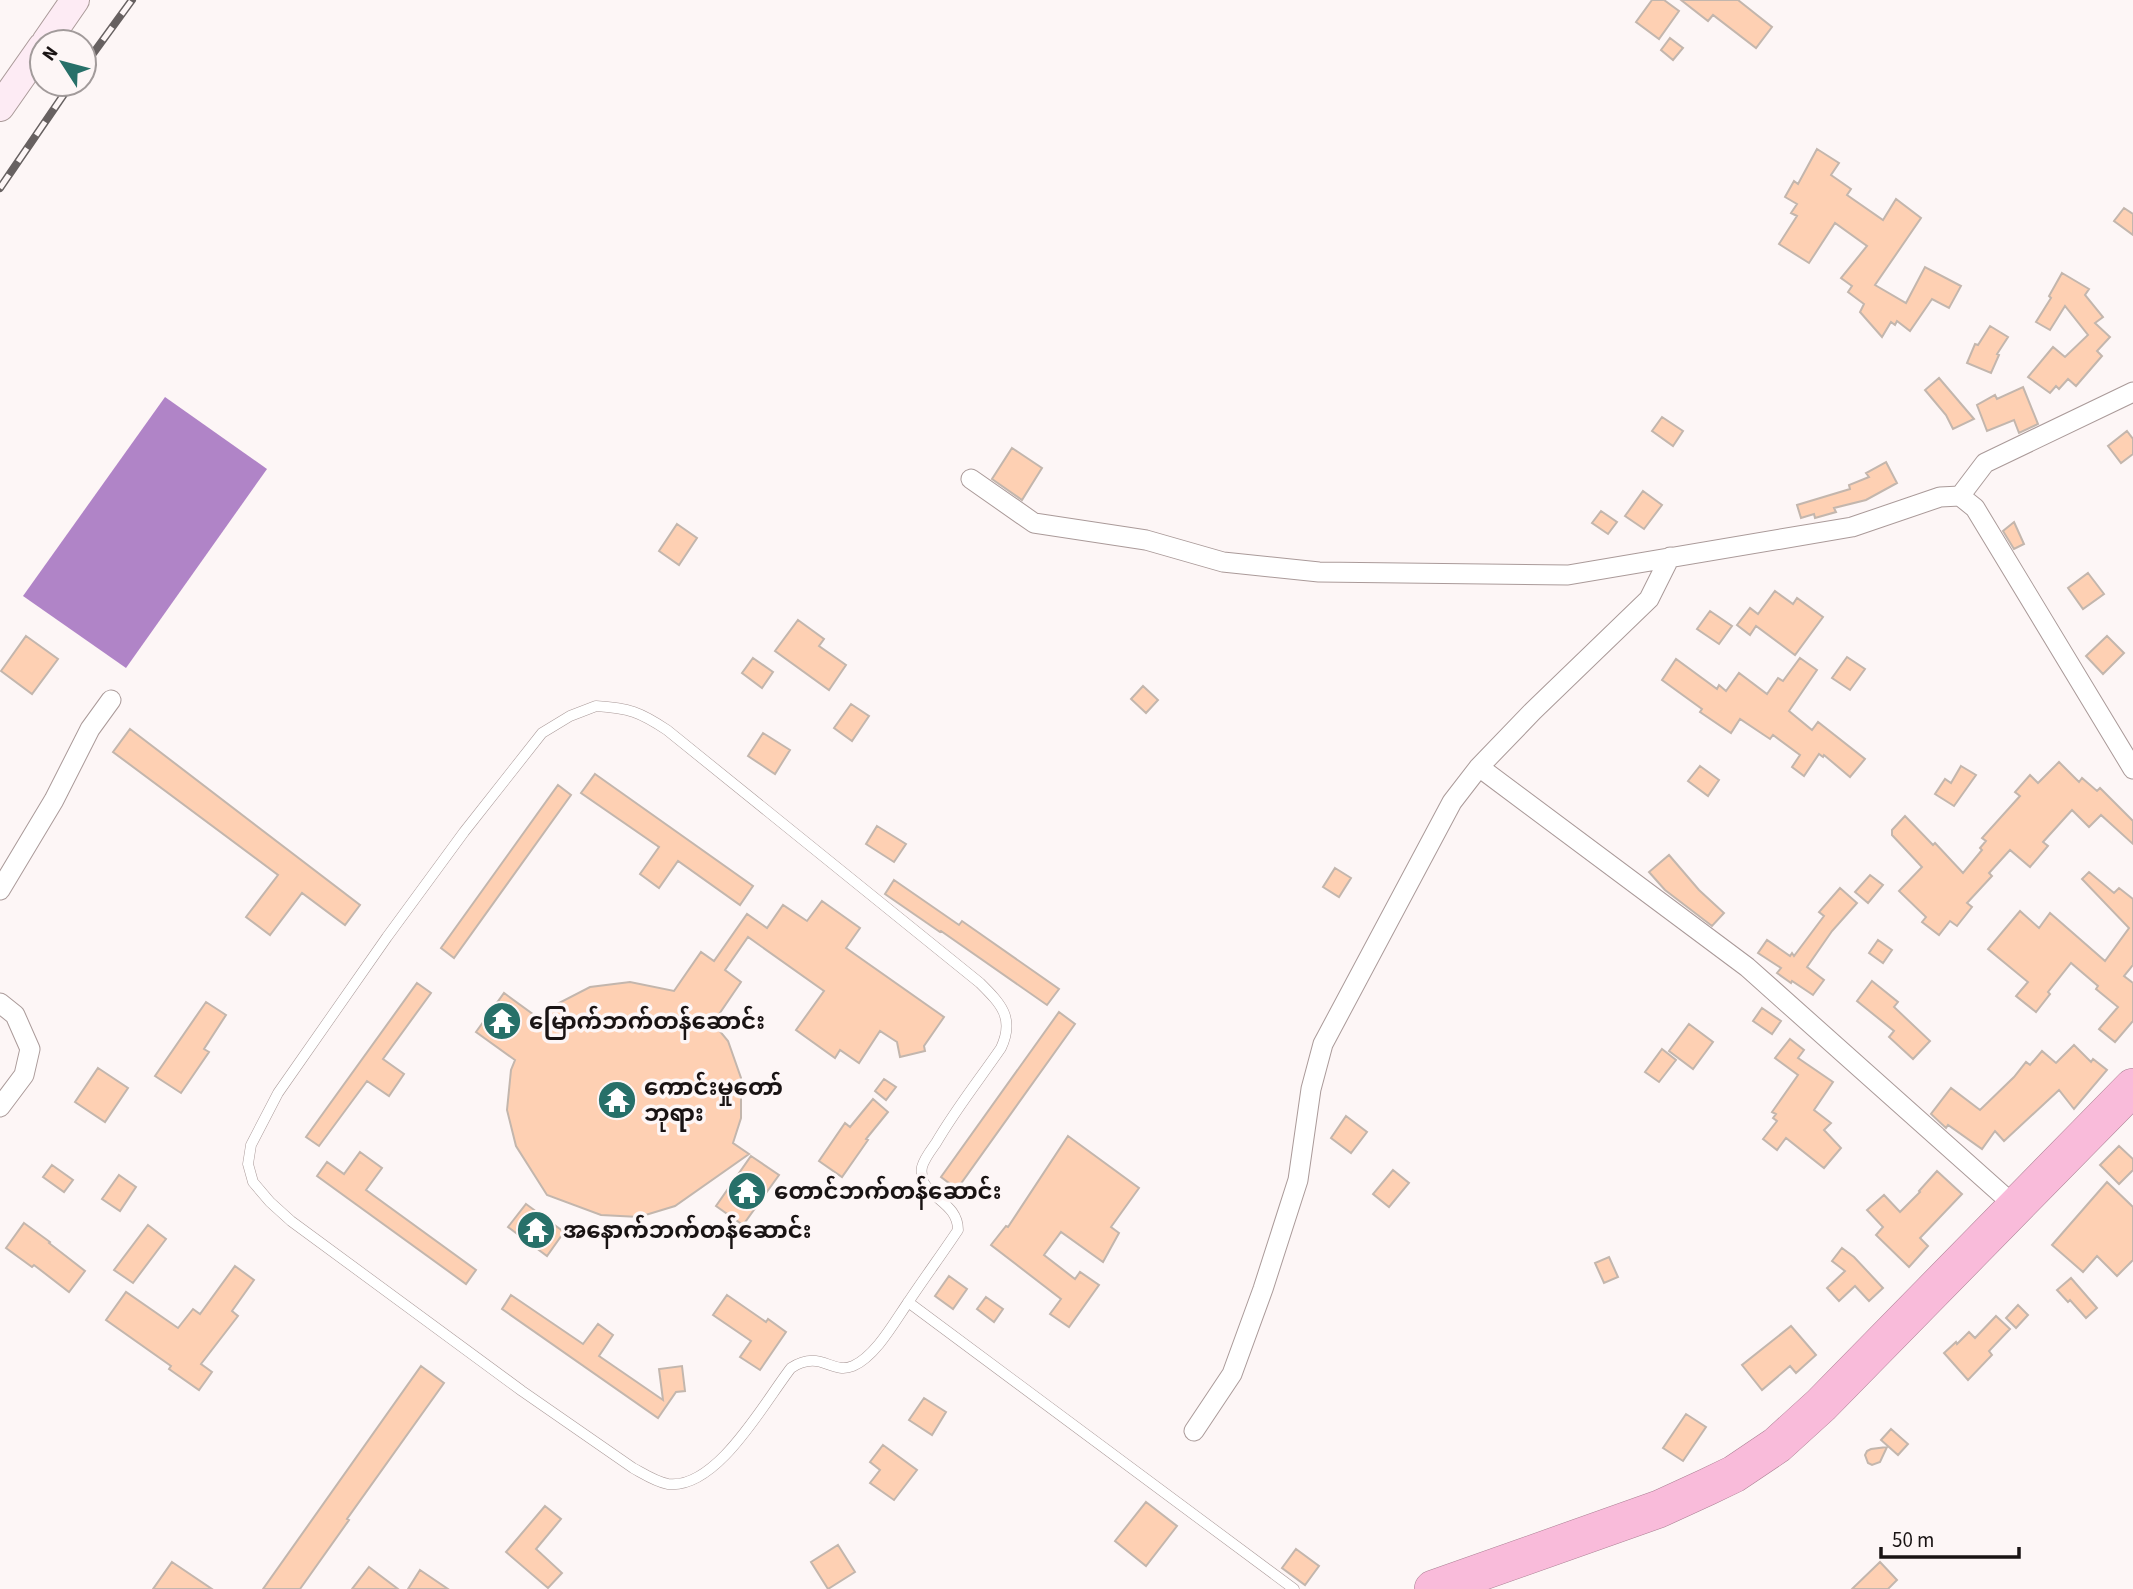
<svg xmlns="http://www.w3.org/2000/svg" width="2133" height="1589" viewBox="0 0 2133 1589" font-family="'Source Sans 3','Noto Sans Myanmar',sans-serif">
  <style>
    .water { fill: #b084c7 }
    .building { fill: #fed0b3; stroke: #c3b6ad; stroke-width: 2 }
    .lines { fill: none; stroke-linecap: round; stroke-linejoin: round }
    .lane-casing { stroke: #aa9a99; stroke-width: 11 }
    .street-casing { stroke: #aa9a99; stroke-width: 21 }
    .secondary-casing { stroke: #aa9a99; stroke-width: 30 }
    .highway-casing { stroke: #ab8094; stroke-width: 38 }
    .lane { stroke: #fff; stroke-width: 10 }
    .street { stroke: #fff; stroke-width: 19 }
    .secondary { stroke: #fdebf4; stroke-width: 28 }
    .highway { stroke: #f9bbda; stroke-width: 37 }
    .rail-casing { stroke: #676161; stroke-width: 8 }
    .rail { stroke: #fdf6f6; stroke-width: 5; stroke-dasharray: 16; stroke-linecap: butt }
    .labels { text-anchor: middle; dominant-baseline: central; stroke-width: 7; stroke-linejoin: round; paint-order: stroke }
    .poi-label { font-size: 23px; font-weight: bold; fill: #191313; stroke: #fdf6f6; text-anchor: start }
  </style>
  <rect width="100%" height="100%" fill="#fdf6f6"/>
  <path class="water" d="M165,397L267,469L126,668L23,596Z"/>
  <path class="building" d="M1652,0H1664L1679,11L1659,39L1636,22Z
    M1681,0H1738L1772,27L1756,48L1713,15L1708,21Z
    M1670,38L1683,48L1673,60L1661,50Z
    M1817,149L1839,163L1831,175L1851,189L1847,195L1883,220L1896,199L1921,218L1875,285L1906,303L1925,267L1961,286L1949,308L1932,299L1910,331L1897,321L1895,325L1891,322L1882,337L1860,312L1864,304L1848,292L1852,286L1841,278L1867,246L1835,223L1809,263L1779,244L1797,216L1791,213L1797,204L1785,197L1794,181L1798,184Z
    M2124,208L2133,214V235L2114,221Z
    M2062,273L2089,289L2085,295L2103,317L2095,323L2110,337L2097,351L2102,356L2076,386L2068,379L2059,389L2056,386L2050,393L2028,377L2053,347L2065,357L2088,335L2065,306L2050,330L2036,322L2051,298L2049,296Z
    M1990,326L2008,337L1997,354L1999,355L1991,373L1967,363L1975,344L1978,345Z
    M1939,378L1962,405L1974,419L1953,429L1946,415L1925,390Z
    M2023,387L2038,424L2019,433L2014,420L1987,431L1977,405L1995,395L1997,399Z
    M1662,417L1683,431L1673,446L1652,431Z
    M2127,431L2133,439V454L2121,463L2108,446Z
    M1012,448L1042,468L1022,500L992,479Z
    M1886,462L1897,483L1866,500L1834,508L1836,512L1815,518L1814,514L1801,518L1797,505L1850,489L1849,485L1869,477L1866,473Z
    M1643,491L1662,505L1644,529L1625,516Z
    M1601,511L1617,522L1608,534L1592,523Z
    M2014,522L2024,544L2014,549L2003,531Z
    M677,524L697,538L679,565L659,551Z
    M2088,573L2104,594L2083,609L2068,588Z
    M1775,591L1793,604L1797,598L1823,617L1795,655L1756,626L1750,635L1737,625L1750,608L1758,614Z
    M1710,611L1732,626L1719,644L1697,629Z
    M798,620L824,639L819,646L846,665L829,690L775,651Z
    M26,636L58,659L32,694L1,671Z
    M2107,636L2124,653L2103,674L2086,656Z
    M1847,657L1865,669L1850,690L1832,678Z
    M753,658L773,672L762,688L742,673Z
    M1800,658L1817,670L1789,711L1812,730L1818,722L1865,759L1850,777L1824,755L1823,757L1819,754L1804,776L1792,767L1800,755L1773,735L1770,739L1740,719L1731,733L1700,712L1702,709L1662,680L1676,659L1717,689L1719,685L1726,691L1739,673L1767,694L1778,678L1783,681Z
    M1143,686L1158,700L1146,713L1131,699Z
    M851,704L869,716L852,741L834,728Z
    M130,729L360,905L345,925L302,893L270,935L246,917L278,875L113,752Z
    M763,733L790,750L775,774L748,756Z
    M2059,762L2079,782L2082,778L2097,791L2100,788L2133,821V844L2101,815L2089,827L2072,810L2043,842L2048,846L2030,867L2010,850L1989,873L1992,876L1967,903L1972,907L1957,926L1950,921L1939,935L1922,922L1926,917L1899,891L1922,867L1892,835V830L1905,816L1933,845L1935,843L1963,873L1982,850L1980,848L1986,841L1982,838L2020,796L2015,792L2030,775L2038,783Z
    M1700,766L1719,780L1708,796L1688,781Z
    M1961,766L1976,775L1954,806L1935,794L1945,779L1951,783Z
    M595,774L753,886L740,905L678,861L659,888L640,874L659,847L581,793Z
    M558,785L571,795L454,958L441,948Z
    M877,826L906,844L894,862L866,844Z
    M1669,855L1699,890L1724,913L1712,926L1665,890L1649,872Z
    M1335,868L1351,878L1339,897L1323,887Z
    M2089,872L2114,893L2119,888L2133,899V965L2124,976L2133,983V1021L2115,1042L2099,1029L2118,1007L2096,989L2098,986L2071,963L2048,992L2050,994L2036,1012L2016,996L2028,982L1988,949L2020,911L2039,928L2050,913L2105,961L2129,928L2082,879Z
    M1870,875L1883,885L1868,903L1855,892Z
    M894,880L959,925L962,921L1059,989L1047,1005L941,931L940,932L885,894Z
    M1840,888L1857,903L1832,931L1807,967L1824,980L1813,995L1792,981L1791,983L1777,973L1781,968L1758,953L1767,940L1790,956L1792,953L1794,956L1824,916L1819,912Z
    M822,901L860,928L846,948L944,1017L924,1046L925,1051L900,1057L897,1042L880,1031L859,1063L840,1050L835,1058L796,1030L824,991L748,937L725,970L741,982L713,1023L728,1041L741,1078V1118L733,1143L749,1154L675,1206L639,1217L601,1215L547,1195L516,1146L507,1110L511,1070L515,1060L476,1032L504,993L541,1020L555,1005L590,987L630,982L674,991L701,952L714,961L747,914L767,928L783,905L807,921Z
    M1878,940L1892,950L1883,963L1869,953Z
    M1872,981L1898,1002L1894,1007L1930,1041L1913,1059L1889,1037L1894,1031L1857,1001Z
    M417,983L431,993L383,1059L404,1074L389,1096L367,1081L319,1146L306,1137Z
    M206,1002L226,1015L204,1049L209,1052L181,1093L155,1076Z
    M1762,1008L1781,1021L1772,1034L1753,1021Z
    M1059,1012L1075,1024L957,1189L941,1177Z
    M1689,1024L1713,1042L1693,1069L1669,1051Z
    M1790,1039L1804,1050L1798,1058L1833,1082L1814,1110L1831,1123L1824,1130L1841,1148L1824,1168L1786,1138L1777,1150L1763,1139L1777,1121L1773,1118L1776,1114L1772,1112L1798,1075L1775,1058Z
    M2074,1045L2091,1062L2093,1059L2107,1070L2074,1109L2059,1090L2004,1141L1995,1131L1982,1149L1948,1125L1946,1128L1931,1114L1951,1088L1980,1110L2014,1077L2026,1062L2030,1065L2042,1051L2056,1063Z
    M1662,1049L1676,1060L1659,1082L1645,1072Z
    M98,1068L128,1088L105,1122L75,1102Z
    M884,1079L896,1087L886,1100L875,1091Z
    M873,1099L888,1112L866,1139L868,1140L842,1177L819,1161L845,1123L850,1127Z
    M1346,1116L1367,1132L1351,1153L1331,1138Z
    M1068,1136L1139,1188L1111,1227L1119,1233L1103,1262L1061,1232L1044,1255L1075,1279L1080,1272L1099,1285L1069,1327L1050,1314L1061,1299L991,1245L1006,1226L1008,1227Z
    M2119,1146L2133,1159V1170L2119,1184L2100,1165Z
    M360,1152L382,1168L366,1190L476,1270L466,1284L317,1176L327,1162L344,1174Z
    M751,1156L779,1175L743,1225L716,1206Z
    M52,1165L73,1180L64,1192L43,1177Z
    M1393,1170L1409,1183L1389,1207L1373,1194Z
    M1937,1171L1962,1194L1920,1238L1928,1246L1909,1267L1876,1235L1883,1227L1867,1210L1884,1195L1900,1212L1920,1192L1919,1191Z
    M119,1175L136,1187L120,1211L102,1199Z
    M2107,1182L2133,1207V1260L2117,1276L2097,1256L2083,1272L2052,1245Z
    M526,1204L564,1232L547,1256L508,1227Z
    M24,1223L50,1242L49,1243L85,1271L69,1292L34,1265L32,1267L6,1248Z
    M148,1225L166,1239L133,1283L114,1270Z
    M1842,1248L1854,1257L1883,1288L1869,1301L1855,1286L1839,1301L1827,1288L1845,1271L1832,1261Z
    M1609,1257L1618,1277L1604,1283L1595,1263Z
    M235,1266L254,1280L232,1311L238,1316L201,1364L212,1372L199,1390L169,1369L171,1366L106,1320L126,1292L178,1328L193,1309L200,1314Z
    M949,1276L967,1289L953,1309L935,1296Z
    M2071,1278L2097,1308L2086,1318L2070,1300L2068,1302L2057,1290Z
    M511,1295L583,1344L598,1324L613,1335L599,1356L663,1400L659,1369L682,1366L685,1391L676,1392L658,1418L502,1309Z
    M727,1295L766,1322L768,1319L786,1332L760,1370L740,1357L751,1341L713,1315Z
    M986,1297L1003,1309L994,1322L977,1309Z
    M2018,1305L2028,1315L2016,1328L2006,1318Z
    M1996,1316L2010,1329L1989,1351L1992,1355L1968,1380L1944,1353L1956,1342L1957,1344L1969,1332L1975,1338Z
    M1791,1326L1816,1355L1796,1373L1790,1366L1762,1390L1742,1365Z
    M421,1366L444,1383L347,1519L349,1520L300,1589H263Z
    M924,1398L946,1412L932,1435L909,1420Z
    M1686,1414L1706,1427L1683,1461L1663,1448Z
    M1891,1429L1908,1444L1898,1455L1881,1440Z
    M883,1445L917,1470L894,1500L870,1483L880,1470L870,1462Z
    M1887,1447L1880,1462L1872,1465L1868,1463L1865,1455L1867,1451L1871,1449Z
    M1146,1502L1177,1526L1146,1566L1115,1541Z
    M545,1506L561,1519L536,1549L562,1573L548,1588L506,1552Z
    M838,1545L855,1572L828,1589L811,1562Z
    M1296,1549L1319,1566L1305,1585L1282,1568Z
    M172,1562L212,1589H153Z
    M1880,1562L1897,1580L1888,1589H1852Z
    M369,1567L398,1589H352Z
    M420,1570L448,1589H408Z"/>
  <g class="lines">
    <g class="lane-casing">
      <path id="lane" d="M596,706C629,708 640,712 667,730L980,983C1001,1004 1015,1018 1001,1048C979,1080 955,1110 936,1143C931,1150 924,1159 922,1167C921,1172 922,1178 924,1183C934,1200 958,1206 958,1230C942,1254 925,1277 909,1301C895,1321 876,1356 853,1366C831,1375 821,1349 791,1368C765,1401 717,1490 668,1484C656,1482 644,1474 633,1468L522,1391L291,1221L270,1202L253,1182L248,1164L251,1145L278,1093L387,937L464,832L542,733L570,716Z
        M908,1302L1294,1589"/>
    </g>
    <g class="street-casing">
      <path id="street" d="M971,479L1034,523L1146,540L1223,562L1319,572L1568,575L1852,527L1940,497L1960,496L1975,508L2133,769
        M1960,496L1985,463L2133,392
        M1479,767L1747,967L2016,1207
        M0,890L54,800L90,729L111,700
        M0,1003L15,1015L30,1049L24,1075L0,1107
        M1194,1431L1232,1374L1263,1289L1298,1180L1311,1089L1323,1044L1452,802L1479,767L1533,711L1649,599L1670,557"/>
    </g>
    <g class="secondary-casing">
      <path id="secondary" d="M46,42L75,0
        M0,107L42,47"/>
    </g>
    <g class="highway-casing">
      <path id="highway" d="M1433,1589L1659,1509L1707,1487L1734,1474L1777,1445L1821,1405L2133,1087"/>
    </g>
    <use href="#lane" class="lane"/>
    <use href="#street" class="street"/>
    <use href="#secondary" class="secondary"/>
    <use href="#highway" class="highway"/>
    <g class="rail-casing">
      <path id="rail" d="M84,66L132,0
        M0,188L71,84"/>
    </g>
    <use href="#rail" class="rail"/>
  </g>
  <defs>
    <g id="temple-disc" transform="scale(2.0125)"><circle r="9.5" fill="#277069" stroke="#fdf6f6"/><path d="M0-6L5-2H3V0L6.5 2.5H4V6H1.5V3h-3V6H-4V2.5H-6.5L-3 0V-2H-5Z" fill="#fff"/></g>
  </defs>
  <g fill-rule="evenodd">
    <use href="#temple-disc" x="502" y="1021"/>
    <use href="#temple-disc" x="617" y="1100"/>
    <use href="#temple-disc" x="747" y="1191"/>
    <use href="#temple-disc" x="536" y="1230"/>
  </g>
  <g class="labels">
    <g class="poi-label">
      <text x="529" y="1021">မြောက်ဘက်တန်ဆောင်း</text>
      <text x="644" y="1087">ကောင်းမှုတော်<tspan x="644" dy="26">ဘုရား</tspan></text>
      <text x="774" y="1191">တောင်ဘက်တန်ဆောင်း</text>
      <text x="563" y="1230">အနောက်ဘက်တန်ဆောင်း</text>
    </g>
  </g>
  <g transform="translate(63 63) rotate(306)"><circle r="33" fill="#fdf6f6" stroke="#a29b9b" stroke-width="2"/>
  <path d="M0-5L12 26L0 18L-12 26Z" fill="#277069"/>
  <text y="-10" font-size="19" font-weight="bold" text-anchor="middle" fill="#191313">N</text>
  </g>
  <path d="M1881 1547v10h138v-10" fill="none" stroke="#191313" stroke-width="3.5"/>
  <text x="1892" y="1547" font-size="21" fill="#191313" stroke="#fdf6f6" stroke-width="5" paint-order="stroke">50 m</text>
</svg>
